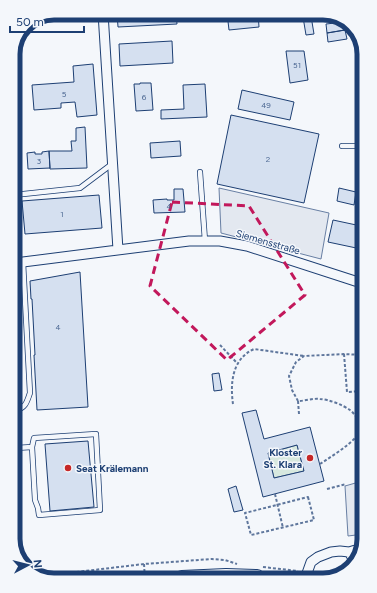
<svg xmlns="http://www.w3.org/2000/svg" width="377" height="593" viewBox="0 0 377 593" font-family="Figtree,sans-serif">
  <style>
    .green { fill: #d7e8df; stroke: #687fa3 }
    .parking { fill: #e3e8f0; stroke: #687fa3 }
    .building { fill: #d5e0f0; stroke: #1d3f73; fill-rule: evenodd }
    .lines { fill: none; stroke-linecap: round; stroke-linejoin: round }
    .lane-casing { stroke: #1d3f73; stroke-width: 6 }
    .street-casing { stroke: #1d3f73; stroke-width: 11 }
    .primary-casing { stroke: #1d3f73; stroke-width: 16 }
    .path { stroke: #5e769c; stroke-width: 2; stroke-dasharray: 3 2; stroke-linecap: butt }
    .lane { stroke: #f4f7fb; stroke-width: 4.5 }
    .street { stroke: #f4f7fb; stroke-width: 9 }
    .primary { stroke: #f4f7fb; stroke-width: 14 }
    .marked { fill: none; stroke: #c2185b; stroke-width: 3; stroke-dasharray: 8 5; stroke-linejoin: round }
    .poi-dot { fill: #c62828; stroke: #f4f7fb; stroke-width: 1.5 }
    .labels { text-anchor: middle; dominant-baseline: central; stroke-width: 3; stroke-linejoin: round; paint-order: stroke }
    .number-label { font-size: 8px; fill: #4b6792 }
    .street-label { font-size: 10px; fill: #1d3f73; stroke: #f4f7fb }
    .poi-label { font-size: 10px; font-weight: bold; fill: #1d3f73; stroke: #f4f7fb; text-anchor: end }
    .rim { fill: none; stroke: #1d3f73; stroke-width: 5 }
  </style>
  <rect width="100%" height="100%" fill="#f4f7fb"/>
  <path class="green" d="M297,445L304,471L274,478L268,453Z"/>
  <path class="parking" d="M219,188L329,213L321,259L221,233Z
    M359,482L364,534L348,536L345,486Z"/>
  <path class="building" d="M117,13H176L177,24L118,27Z
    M227,13H258L259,27L229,30Z
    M311,16L314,34L306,35L303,17Z
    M344,22L345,30L327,33L326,24Z
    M345,30L347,39L328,42L327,33Z
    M172,41L173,63L120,66L119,44Z
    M286,51H304L308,80L290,83Z
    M93,64L97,115L77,117L75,102L61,103V108L34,110L32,85L74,82L73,66Z
    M140,83H151L153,110L136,111L134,84H140Z
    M205,84L207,117L161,119V110L184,109L183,85Z
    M242,90L294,102L290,120L238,109Z
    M231,115L319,134L304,203L217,184Z
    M85,127L87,168L50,169L49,151H72L71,141H76V128Z
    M180,141L181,156L151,158L150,143Z
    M49,151L50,168L28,169L27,153L35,152V154H42V152Z
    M339,188L356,192L354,205L337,201Z
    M174,189H183L185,212L154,213L153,200L167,199V200H174Z
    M99,195L102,228L25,234L22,201Z
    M333,220L361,226V249L328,242Z
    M80,272L88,407L37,410L34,355H35L32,299H31L30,281Z
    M219,373L222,390L214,391L212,374Z
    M256,410L264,439L310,427L324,481L263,497L242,413ZM297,445L304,471L274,478L268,453Z
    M88,441L94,507L50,511L45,444Z
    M236,486L243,510L234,512L228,489Z"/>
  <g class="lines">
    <g class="lane-casing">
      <path id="lane" d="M342,146H361
        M200,172L205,241
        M14,195L80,188L112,164
        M16,410C26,408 27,401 30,393L23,262
        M96,434L100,510L39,515L38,508L35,500L32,447L34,438Z
        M16,448L32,447"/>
    </g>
    <g class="street-casing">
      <path id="street" d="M103,13L118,250
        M15,263L189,241H220L247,246L355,281L362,282
        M349,552L356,563
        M306,576L311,562L318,557L331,552L340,551L349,552L362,548"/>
    </g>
    <g class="primary-casing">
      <path id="primary" d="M182,578L226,576L257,577"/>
    </g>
    <path class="path" d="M220,345L237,363
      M344,354L347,392L363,391
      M298,401L292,390L289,376L296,362L304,356L344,354L362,355
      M233,404C230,383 232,359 254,349L304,356
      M299,414L298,401C305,401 313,398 320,399C328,399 343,405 350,410C355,414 357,419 363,423
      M320,464C335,454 352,444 363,429
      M327,489L346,484
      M275,494L283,528
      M308,497L314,520L251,535L245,513Z
      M144,564L145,579
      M263,567L298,571
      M42,577L43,576L144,564L212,559L225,560L237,564"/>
    <use href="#lane" class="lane"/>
    <use href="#street" class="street"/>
    <use href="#primary" class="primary"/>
  </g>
  <path class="marked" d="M172,202L249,206L305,295L227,360L150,286Z"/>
  <g class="poi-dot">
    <circle cx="310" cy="458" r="4"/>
    <circle cx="68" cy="468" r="4"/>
  </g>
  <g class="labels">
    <g class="number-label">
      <text x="297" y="65">51</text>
      <text x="64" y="94">5</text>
      <text x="144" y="97">6</text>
      <text x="266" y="105">49</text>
      <text x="268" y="159">2</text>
      <text x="39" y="161">3</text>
      <text x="169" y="206">4</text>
      <text x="62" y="214">1</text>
      <text x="58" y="327">4</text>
    </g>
    <g class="street-label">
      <text transform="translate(268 242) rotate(16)">Siemensstraße</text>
    </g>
    <g class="poi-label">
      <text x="302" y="452">Kloster<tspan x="302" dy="12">St. Klara</tspan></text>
      <text x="76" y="468" text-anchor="start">Seat Krälemann</text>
    </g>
  </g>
  <path d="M0 0H377V593H0ZM54 20H323A34 34 0 0 1 357 54V539A34 34 0 0 1 323 573H54A34 34 0 0 1 20 539V54A34 34 0 0 1 54 20Z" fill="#f4f7fb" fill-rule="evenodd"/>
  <path class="rim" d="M54 20H323A34 34 0 0 1 357 54V539A34 34 0 0 1 323 573H54A34 34 0 0 1 20 539V54A34 34 0 0 1 54 20Z"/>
  <g transform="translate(28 565) rotate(83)" stroke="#f4f7fb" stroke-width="3" paint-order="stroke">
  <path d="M0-3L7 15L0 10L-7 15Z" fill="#1d3f73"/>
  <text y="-6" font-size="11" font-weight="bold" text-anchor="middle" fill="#1d3f73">N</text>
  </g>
  <path d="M10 26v6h74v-6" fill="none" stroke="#1d3f73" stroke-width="2"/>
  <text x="16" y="26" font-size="12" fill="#1d3f73" stroke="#f4f7fb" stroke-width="3" paint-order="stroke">50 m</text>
</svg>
